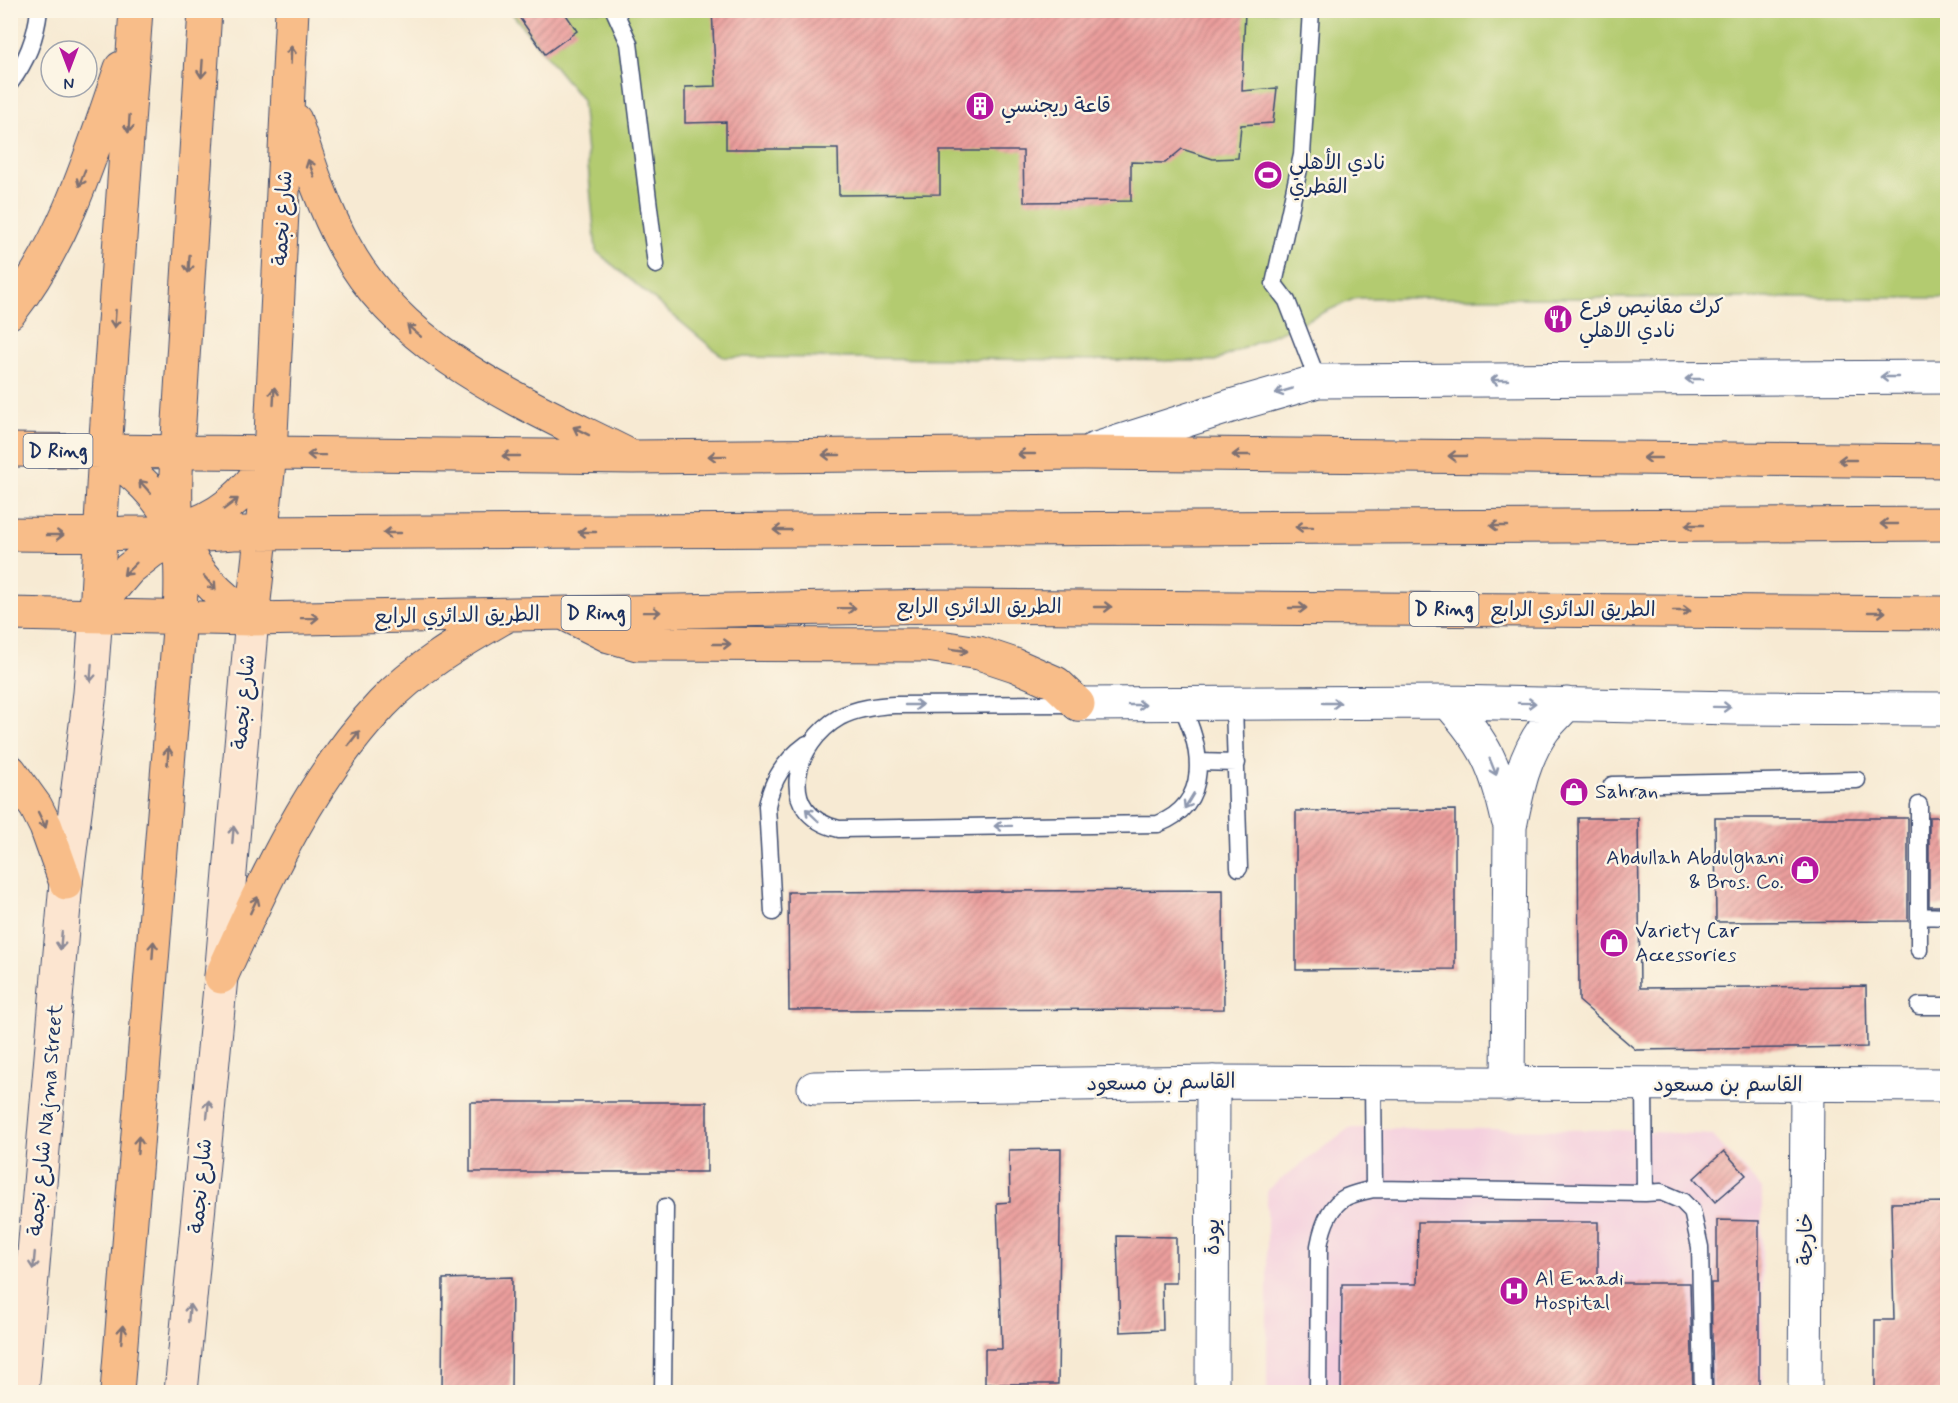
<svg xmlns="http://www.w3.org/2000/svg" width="1958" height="1403" viewBox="0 0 1958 1403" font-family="Mynerve,'Playpen Sans Arabic',sans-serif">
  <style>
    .built { fill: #f4cfde }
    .green { fill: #b3cb70; stroke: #677d67; stroke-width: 1.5 }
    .building { fill: url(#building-hatch) }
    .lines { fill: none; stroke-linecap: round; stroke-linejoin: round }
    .service-casing { stroke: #3c4b70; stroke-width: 19 }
    .minor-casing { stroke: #3c4b70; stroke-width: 35 }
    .tertiary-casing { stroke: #3c4b70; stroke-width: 35 }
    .secondary-casing { stroke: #3c4b70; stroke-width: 35 }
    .primary-casing { stroke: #3c4b70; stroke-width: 35 }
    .service { stroke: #fff; stroke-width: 16 }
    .minor { stroke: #fff; stroke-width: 33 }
    .tertiary { stroke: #fff; stroke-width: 33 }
    .secondary { stroke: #fce5d0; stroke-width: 33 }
    .primary { stroke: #f8bd89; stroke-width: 33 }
    .oneway { stroke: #7e6f71 }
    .oneway2 { stroke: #8d97ae }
    .oneway3 { stroke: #8c8a97 }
    .labels { text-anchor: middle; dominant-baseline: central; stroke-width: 5; stroke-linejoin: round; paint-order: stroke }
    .shield { fill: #fcf5e5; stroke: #5e6a86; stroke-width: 1.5 }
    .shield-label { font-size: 20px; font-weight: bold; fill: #1b2f5e }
    .poi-label { font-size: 21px; fill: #1b2f5e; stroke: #fcf5e5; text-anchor: start }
    .street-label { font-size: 21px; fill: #1b2f5e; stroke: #fcf5e5 }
  </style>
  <defs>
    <pattern id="building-hatch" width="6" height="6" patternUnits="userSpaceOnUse" patternTransform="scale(1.5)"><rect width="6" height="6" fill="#eb9e9c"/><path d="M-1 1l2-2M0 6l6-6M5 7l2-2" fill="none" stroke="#be8182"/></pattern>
  </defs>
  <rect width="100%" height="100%" fill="#fcf5e5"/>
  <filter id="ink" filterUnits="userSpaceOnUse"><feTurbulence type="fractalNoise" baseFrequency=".0167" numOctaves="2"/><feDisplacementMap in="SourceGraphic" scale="12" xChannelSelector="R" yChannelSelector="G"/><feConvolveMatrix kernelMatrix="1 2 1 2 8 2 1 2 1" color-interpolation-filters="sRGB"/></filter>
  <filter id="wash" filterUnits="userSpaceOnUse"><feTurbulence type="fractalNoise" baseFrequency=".008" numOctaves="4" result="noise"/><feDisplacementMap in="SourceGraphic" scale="24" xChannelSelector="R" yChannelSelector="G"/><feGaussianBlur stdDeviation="1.35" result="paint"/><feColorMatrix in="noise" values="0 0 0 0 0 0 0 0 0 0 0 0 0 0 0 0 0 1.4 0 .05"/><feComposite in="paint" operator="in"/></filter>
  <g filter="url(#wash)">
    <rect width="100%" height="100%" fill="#f7ead3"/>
    <path class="built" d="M1349,1128L1618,1130L1712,1135L1762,1189V1392H1267V1190Z"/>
    <path class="green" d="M510,11H1947V298H1356L1215,361L723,357L596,251L582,100Z"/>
    <g id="blocks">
      <path class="building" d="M514,10H563L577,31L545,54Z
        M712,10H1245L1242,91L1277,88L1273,123L1241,125L1238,158L1213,159L1182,149L1165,163L1131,162V201L1024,202L1023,151H940V194L839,195L838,149H726V122L685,123V87L716,86Z
        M1455,810V969L1296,970V811Z
        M1929,817H1947V906H1929Z
        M1578,818H1638L1640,988L1866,986L1867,1047L1636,1050L1579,1001Z
        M1715,818H1908V921L1716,922Z
        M1223,890L1224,1009L789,1010L788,892Z
        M470,1102H707V1172H470Z
        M1061,1149L1058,1384H985V1349H1002L997,1203L1010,1202L1009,1150Z
        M1724,1151L1746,1175L1715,1202L1694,1178Z
        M1947,1202V1392H1875V1320H1894L1891,1203Z
        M1717,1220L1759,1221V1392H1713L1711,1283H1717Z
        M1418,1222H1598V1283H1690L1693,1392H1341L1342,1284H1417Z
        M1117,1236L1176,1237V1283H1162L1163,1330L1120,1332Z
        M512,1277L511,1392H442L443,1279Z"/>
    </g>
  </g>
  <g filter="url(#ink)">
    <use href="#blocks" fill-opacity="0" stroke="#3c4b70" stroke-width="1.5"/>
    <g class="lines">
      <g class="service-casing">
        <path id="service" d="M614,10L629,43L656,265
          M1311,10L1302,155L1274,284L1287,301L1318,381
          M10,83C27,61 36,38 39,10
          M1077,704L894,705C876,706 857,708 840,717C794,743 774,814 839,829L1158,824C1212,803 1202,747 1181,705
          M1234,704L1239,868
          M1198,762L1237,763
          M1612,785L1857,780
          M1919,805V950
          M773,912L767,806C772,779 785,760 807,744
          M1919,916L1948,917
          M1919,1006H1948
          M1373,1082L1374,1189
          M1644,1085L1645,1193
          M663,1392L665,1207
          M1318,1392L1319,1246C1322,1229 1328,1206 1346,1197C1355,1193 1365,1191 1374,1189L1645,1193L1661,1192L1682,1201L1692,1211L1700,1247L1703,1392"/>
      </g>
      <g class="minor-casing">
        <path id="minor" d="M1448,702C1485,743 1496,766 1508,820
          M1078,704L1448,702L1735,708L1948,709
          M1508,1085L1510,827C1517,792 1523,758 1544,729C1551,720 1560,712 1567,704
          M814,1088L1213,1082L1948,1085
          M1212,1392L1213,1082
          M1805,1392L1807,1085"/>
      </g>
      <g class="tertiary-casing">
        <path id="tertiary" d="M1093,450L1234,405L1318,381L1948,377"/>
      </g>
      <g class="secondary-casing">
        <path id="secondary" d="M22,1392L66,883L90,693L96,614
          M181,1392L221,977L252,619"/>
      </g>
      <g class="primary-casing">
        <path id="primary" d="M205,10L177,453C176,475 173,515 180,536C193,572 222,598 252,619
          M295,120C309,163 323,207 345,247C403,354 523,402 626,454
          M10,312C66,241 92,152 121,68
          M10,450L633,457L1084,453L1948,461
          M105,451C132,472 162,497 175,529C183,549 181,594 180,617L117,1392
          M10,534C49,534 87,536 126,533C142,533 161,534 177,530C218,518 247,495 268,458
          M96,613L105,451L136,10
          M10,614L252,619L940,606L1948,613
          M96,614L111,590L129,569L152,551L177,537L234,533L1948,524
          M567,615L609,636L637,644L927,645L979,653L1015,665L1056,683L1078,704
          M252,619L270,454L292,10
          M10,771L36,807L46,827L66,883
          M221,977C264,882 309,781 382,704C417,667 461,642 504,617"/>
      </g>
      <use href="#service" class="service"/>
      <use href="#minor" class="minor"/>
      <use href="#tertiary" class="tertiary"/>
      <use href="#secondary" class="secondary"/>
      <use href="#primary" class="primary"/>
    </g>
    <defs><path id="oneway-shaft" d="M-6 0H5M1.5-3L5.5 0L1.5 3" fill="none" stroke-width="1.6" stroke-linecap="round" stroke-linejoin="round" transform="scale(1.5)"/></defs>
    <g class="oneway">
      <use href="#oneway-shaft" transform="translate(291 55) rotate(-88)"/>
      <use href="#oneway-shaft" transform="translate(202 69) rotate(94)"/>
      <use href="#oneway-shaft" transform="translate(129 124) rotate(94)"/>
      <use href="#oneway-shaft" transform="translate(311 168) rotate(-110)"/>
      <use href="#oneway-shaft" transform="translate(82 178) rotate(111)"/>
      <use href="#oneway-shaft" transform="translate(189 264) rotate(94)"/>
      <use href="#oneway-shaft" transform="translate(115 319) rotate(94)"/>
      <use href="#oneway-shaft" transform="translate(414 331) rotate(-140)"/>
      <use href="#oneway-shaft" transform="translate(274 396) rotate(-87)"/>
      <use href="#oneway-shaft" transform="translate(581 431) rotate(-153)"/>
      <use href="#oneway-shaft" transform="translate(1026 454) rotate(180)"/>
      <use href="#oneway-shaft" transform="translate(316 455) rotate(-179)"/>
      <use href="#oneway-shaft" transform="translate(831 455) rotate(180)"/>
      <use href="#oneway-shaft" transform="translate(1241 455) rotate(-180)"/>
      <use href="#oneway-shaft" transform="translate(511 456) rotate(-180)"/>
      <use href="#oneway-shaft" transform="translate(717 456) rotate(179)"/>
      <use href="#oneway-shaft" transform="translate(1457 456) rotate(-180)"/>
      <use href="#oneway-shaft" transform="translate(1652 458) rotate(-180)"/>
      <use href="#oneway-shaft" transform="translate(1847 460) rotate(-180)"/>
      <use href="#oneway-shaft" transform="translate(145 487) rotate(-132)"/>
      <use href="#oneway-shaft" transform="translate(231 504) rotate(-37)"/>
      <use href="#oneway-shaft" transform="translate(1889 524) rotate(180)"/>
      <use href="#oneway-shaft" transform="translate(1694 525) rotate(180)"/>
      <use href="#oneway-shaft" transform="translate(1499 526) rotate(180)"/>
      <use href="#oneway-shaft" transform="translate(1304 527) rotate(180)"/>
      <use href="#oneway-shaft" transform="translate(782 530) rotate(180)"/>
      <use href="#oneway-shaft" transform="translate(587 532) rotate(180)"/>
      <use href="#oneway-shaft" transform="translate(392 533) rotate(180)"/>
      <use href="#oneway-shaft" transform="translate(55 535)"/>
      <use href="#oneway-shaft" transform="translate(130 569) rotate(136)"/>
      <use href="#oneway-shaft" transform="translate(210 583) rotate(49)"/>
      <use href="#oneway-shaft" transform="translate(1103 607)"/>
      <use href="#oneway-shaft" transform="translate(847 608) rotate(-1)"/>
      <use href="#oneway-shaft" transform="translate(1298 608)"/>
      <use href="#oneway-shaft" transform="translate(1682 611)"/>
      <use href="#oneway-shaft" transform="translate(652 612) rotate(-1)"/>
      <use href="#oneway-shaft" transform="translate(1877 612)"/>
      <use href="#oneway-shaft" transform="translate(310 618) rotate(-1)"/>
      <use href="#oneway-shaft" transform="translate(722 644)"/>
      <use href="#oneway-shaft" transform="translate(959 650) rotate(8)"/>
      <use href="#oneway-shaft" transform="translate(354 738) rotate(-52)"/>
      <use href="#oneway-shaft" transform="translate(168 756) rotate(-86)"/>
      <use href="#oneway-shaft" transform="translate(42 820) rotate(64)"/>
      <use href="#oneway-shaft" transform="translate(254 905) rotate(-65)"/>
      <use href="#oneway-shaft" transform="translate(153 950) rotate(-86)"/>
      <use href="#oneway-shaft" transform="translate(138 1145) rotate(-86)"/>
      <use href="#oneway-shaft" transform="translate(122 1334) rotate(-85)"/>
    </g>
    <g class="oneway2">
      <use href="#oneway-shaft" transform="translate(1889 377) rotate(180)"/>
      <use href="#oneway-shaft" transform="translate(1694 379) rotate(180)"/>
      <use href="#oneway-shaft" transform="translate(1499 380) rotate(180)"/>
      <use href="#oneway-shaft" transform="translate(1284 391) rotate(164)"/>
      <use href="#oneway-shaft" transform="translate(1332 703)"/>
      <use href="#oneway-shaft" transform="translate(1527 703) rotate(1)"/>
      <use href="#oneway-shaft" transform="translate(914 705)"/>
      <use href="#oneway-shaft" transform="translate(1137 705)"/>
      <use href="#oneway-shaft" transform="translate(1722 707) rotate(1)"/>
      <use href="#oneway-shaft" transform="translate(1493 767) rotate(68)"/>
      <use href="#oneway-shaft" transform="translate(1189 801) rotate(121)"/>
      <use href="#oneway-shaft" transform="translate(812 815) rotate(-136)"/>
      <use href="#oneway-shaft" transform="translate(1003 826) rotate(179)"/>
    </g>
    <g class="oneway3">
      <use href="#oneway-shaft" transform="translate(91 673) rotate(94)"/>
      <use href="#oneway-shaft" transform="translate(233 835) rotate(-85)"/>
      <use href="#oneway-shaft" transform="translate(61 941) rotate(95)"/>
      <use href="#oneway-shaft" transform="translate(208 1109) rotate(-84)"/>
      <use href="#oneway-shaft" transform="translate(34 1261) rotate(95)"/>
      <use href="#oneway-shaft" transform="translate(189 1313) rotate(-85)"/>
    </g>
  </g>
  <defs>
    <g id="building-disc" transform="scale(1.5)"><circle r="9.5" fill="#b5179e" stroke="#fcf5e5"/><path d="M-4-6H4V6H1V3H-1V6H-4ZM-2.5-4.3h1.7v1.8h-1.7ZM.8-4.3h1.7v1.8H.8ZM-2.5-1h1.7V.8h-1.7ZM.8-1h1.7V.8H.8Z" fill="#fff"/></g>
    <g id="stadium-disc" transform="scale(1.5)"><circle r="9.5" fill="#b5179e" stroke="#fcf5e5"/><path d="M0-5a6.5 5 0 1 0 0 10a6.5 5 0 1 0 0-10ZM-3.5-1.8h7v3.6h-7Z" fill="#fff"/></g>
    <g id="restaurant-disc" transform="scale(1.5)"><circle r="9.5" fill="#b5179e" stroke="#fcf5e5"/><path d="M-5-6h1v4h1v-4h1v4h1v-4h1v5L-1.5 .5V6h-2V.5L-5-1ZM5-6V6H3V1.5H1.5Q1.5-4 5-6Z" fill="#fff"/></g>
    <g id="shop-disc" transform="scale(1.5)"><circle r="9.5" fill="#b5179e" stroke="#fcf5e5"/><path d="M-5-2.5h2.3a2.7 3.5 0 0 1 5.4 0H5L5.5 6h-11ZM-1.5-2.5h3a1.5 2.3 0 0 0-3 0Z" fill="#fff"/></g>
    <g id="hospital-disc" transform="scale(1.5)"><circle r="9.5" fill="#b5179e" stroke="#fcf5e5"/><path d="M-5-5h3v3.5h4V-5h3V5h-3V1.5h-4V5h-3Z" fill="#fff"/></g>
  </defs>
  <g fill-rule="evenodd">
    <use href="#building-disc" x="980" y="106"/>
    <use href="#stadium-disc" x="1268" y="175"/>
    <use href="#restaurant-disc" x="1558" y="319"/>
    <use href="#shop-disc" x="1574" y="792"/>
    <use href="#shop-disc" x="1805" y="870"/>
    <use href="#shop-disc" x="1614" y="943"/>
    <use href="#hospital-disc" x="1514" y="1291"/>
  </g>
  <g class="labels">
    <g class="shield">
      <rect x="23.5" y="434" width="69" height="34" rx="4.5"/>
      <rect x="1409.5" y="592" width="69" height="34" rx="4.5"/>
      <rect x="561.5" y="596" width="69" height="34" rx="4.5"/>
    </g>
    <g class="shield-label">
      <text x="58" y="451">D Ring</text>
      <text x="1444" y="609">D Ring</text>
      <text x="596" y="613">D Ring</text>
    </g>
    <g class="poi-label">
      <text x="1001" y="106">قاعة ريجنسي</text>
      <text x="1289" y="163">نادي الأهلي<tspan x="1289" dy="24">القطري</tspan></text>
      <text x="1579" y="307">كرك مقانيص فرع<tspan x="1579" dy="24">نادي الاهلي</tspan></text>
      <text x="1595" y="792">Sahran</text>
      <text x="1784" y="858" text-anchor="end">Abdullah Abdulghani<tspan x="1784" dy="24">&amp; Bros. Co.</tspan></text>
      <text x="1635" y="931">Variety Car<tspan x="1635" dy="24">Accessories</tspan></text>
      <text x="1535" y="1279">Al Emadi<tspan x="1535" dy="24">Hospital</tspan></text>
    </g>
    <g class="street-label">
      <text transform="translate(283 218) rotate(-87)">شارع نجمة</text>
      <text x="979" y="607">الطريق الدائري الرابع</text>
      <text x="1573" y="610">الطريق الدائري الرابع</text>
      <text transform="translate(457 616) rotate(-1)">الطريق الدائري الرابع</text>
      <text transform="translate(244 702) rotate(-85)">شارع نجمة</text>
      <text transform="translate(1161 1083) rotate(-1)">القاسم بن مسعود</text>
      <text x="1728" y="1085">القاسم بن مسعود</text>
      <text transform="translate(46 1120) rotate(-85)">شارع نجمة Najma Street</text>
      <text transform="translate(201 1186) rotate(-85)">شارع نجمة</text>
      <text transform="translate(1213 1237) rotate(-90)">يودة</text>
      <text transform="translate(1806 1239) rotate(-90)">خارجة</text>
    </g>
  </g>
  <rect width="1958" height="1403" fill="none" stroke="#fcf5e5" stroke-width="36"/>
  <g transform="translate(69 69) rotate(180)"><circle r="28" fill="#fcf5e5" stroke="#a2a6af" stroke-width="1.5"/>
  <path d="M0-4.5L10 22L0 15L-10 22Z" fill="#b5179e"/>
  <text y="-9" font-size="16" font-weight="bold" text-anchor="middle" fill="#1b2f5e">N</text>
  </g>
</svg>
